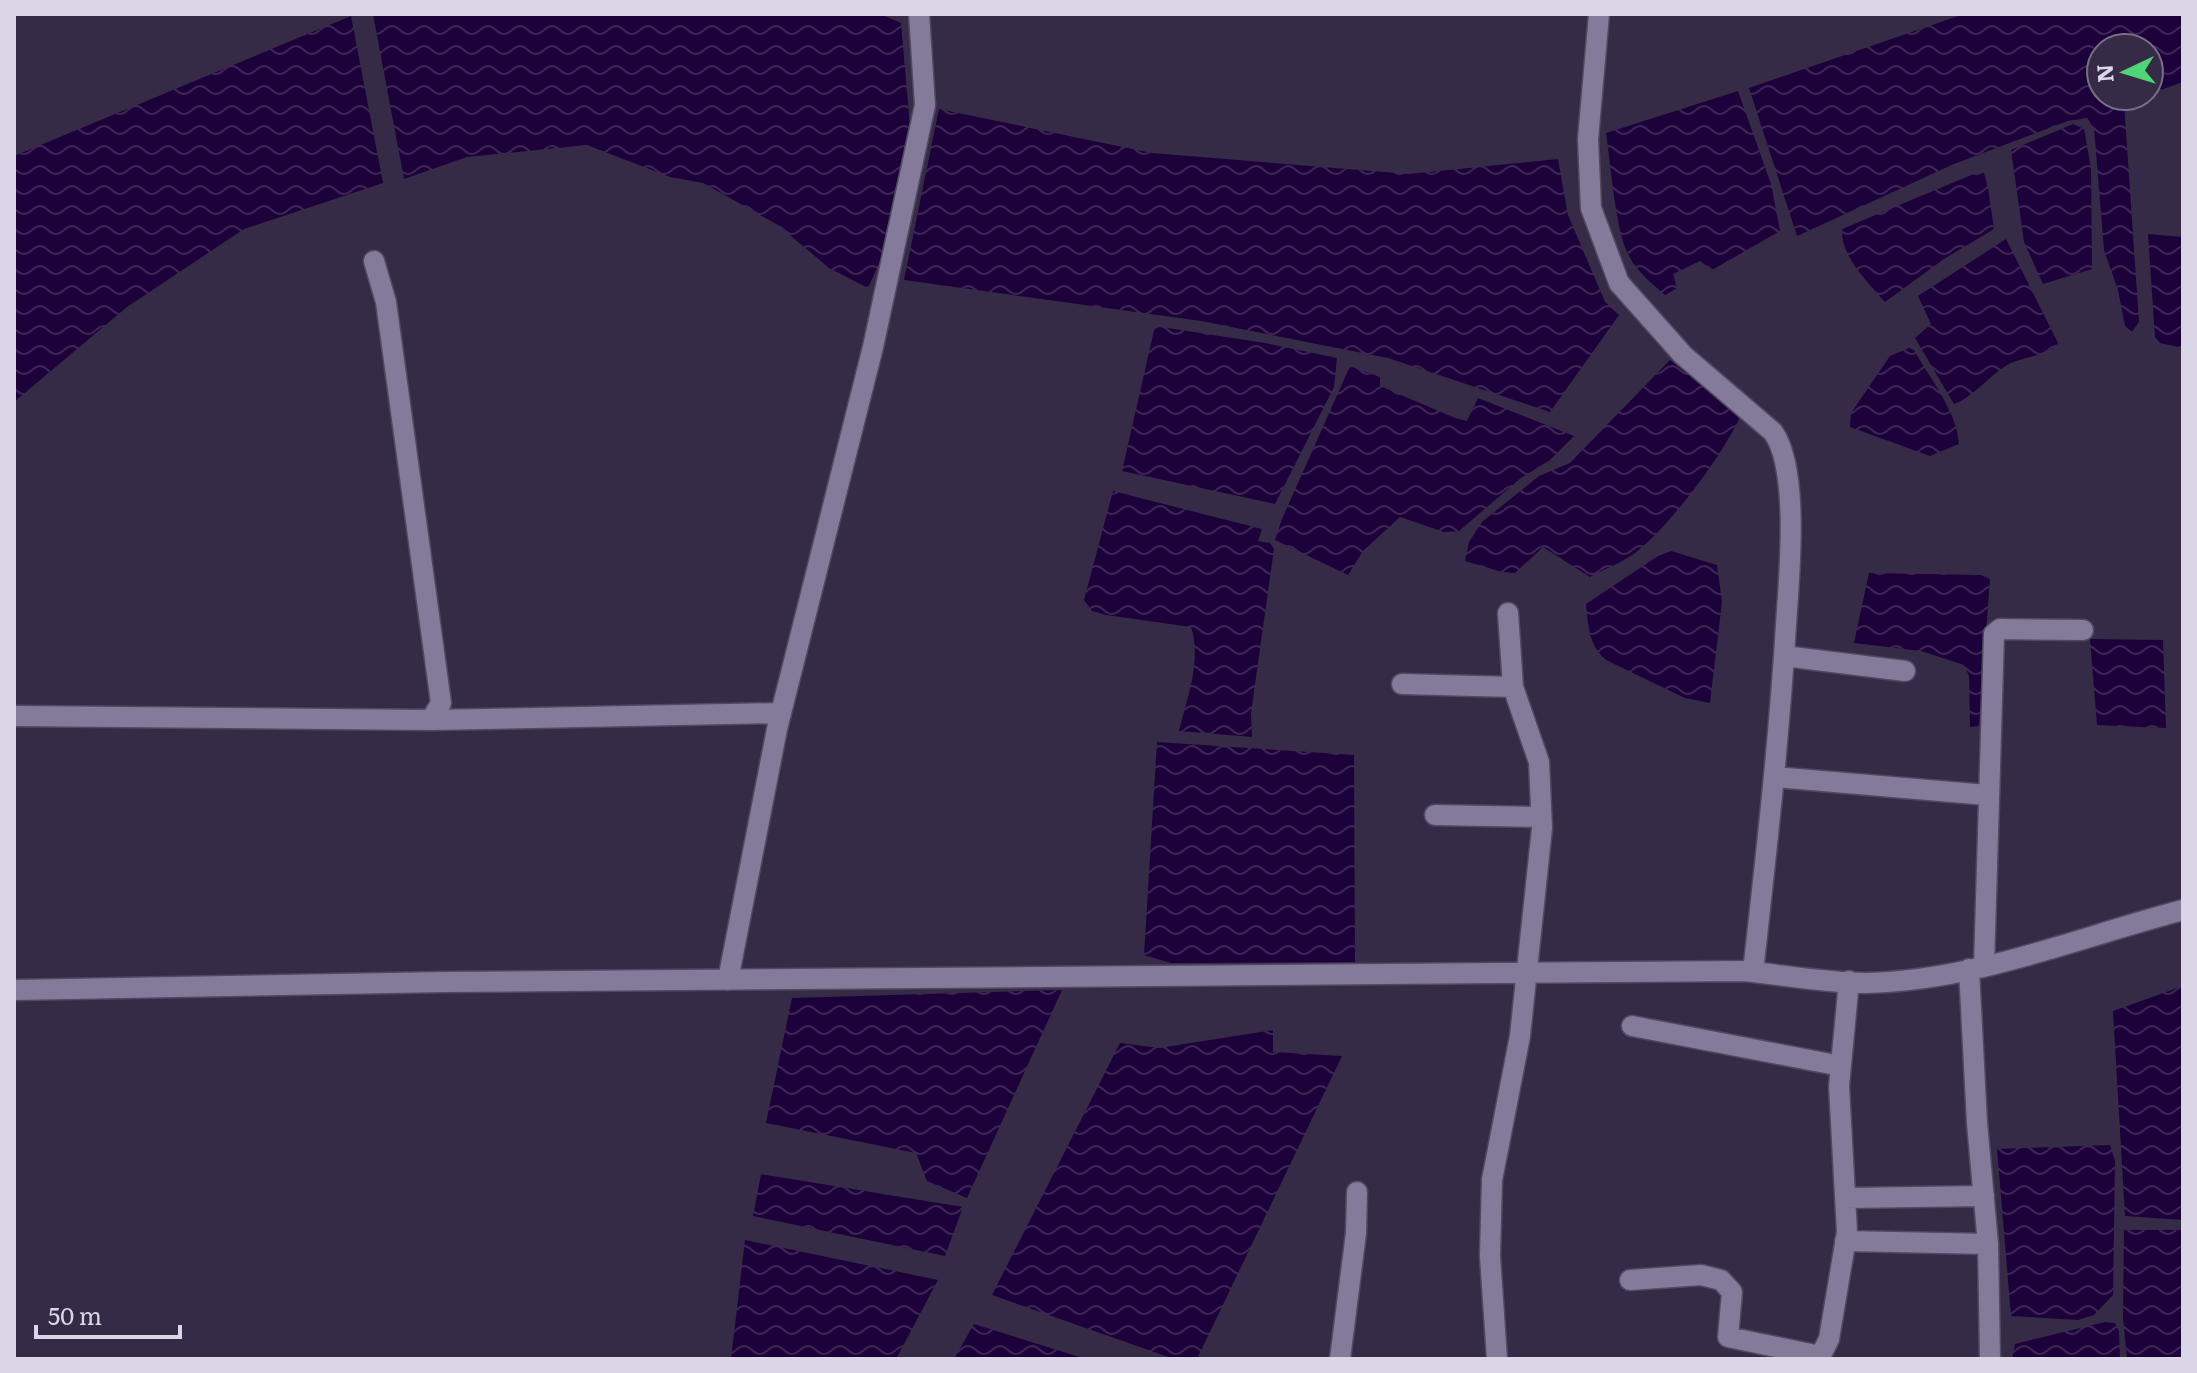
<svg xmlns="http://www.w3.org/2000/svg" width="2197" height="1373" viewBox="0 0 2197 1373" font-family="Literata,serif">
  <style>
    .water { fill: url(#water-waves) }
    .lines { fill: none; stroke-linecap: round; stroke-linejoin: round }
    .minor-casing { stroke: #514960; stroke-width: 23 }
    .minor { stroke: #847a9a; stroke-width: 20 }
  </style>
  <defs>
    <pattern id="water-waves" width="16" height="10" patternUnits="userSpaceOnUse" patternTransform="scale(2)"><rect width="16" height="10" fill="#1d013a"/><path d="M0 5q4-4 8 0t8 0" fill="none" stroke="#3d2556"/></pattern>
  </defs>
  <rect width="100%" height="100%" fill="#352b46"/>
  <path class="water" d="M373,14H880L901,23L910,126L896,226L868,288L829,268L778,225L703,183L670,177L587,145L467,157L404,179Z
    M1964,14H2183V82L2149,94V48H2101V96H2143L2124,103L2139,322L2132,332L2125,326L2118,290L2104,250L2094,128L2087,118L2068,121L1954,164L1797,236L1749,88Z
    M351,16L383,183L244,229L127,307L14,402V156Z
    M1738,91L1771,184L1780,231L1712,270L1700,261L1673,274L1677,288L1665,295C1651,283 1635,270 1627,252C1615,225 1611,166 1606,133Z
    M939,109L1152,153L1409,174L1558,159L1568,215L1605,302L1619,315L1550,412L1388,358L1201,321L904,280Z
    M2073,124L2084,129L2091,168L2092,269L2043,284L2024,242L2011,150Z
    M1976,173H1984L1988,188L1994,229L1944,259L1885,302C1868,283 1840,255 1842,229Z
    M2148,234L2183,237V348L2160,343L2155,337Z
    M2006,239L2058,343C2048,356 2026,356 2011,363C1991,373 1973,398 1954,404L1915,338L1931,324L1918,296Z
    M1155,326L1265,343L1337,358L1334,387L1275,504L1122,471Z
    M1909,348L1914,350C1930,379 1957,411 1959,444L1930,456L1850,427L1851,413L1890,356Z
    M1670,360L1741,415C1723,455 1670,526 1635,553C1622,563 1604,569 1590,577L1543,547L1515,573L1502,572L1465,561L1469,542L1482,522L1539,476L1570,463Z
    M1350,366L1380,377V386L1455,418L1467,421L1478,398L1574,436L1550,460L1521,478L1459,531L1444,532L1400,517L1363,551L1348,575L1275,540L1282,519Z
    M1113,491L1262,529L1258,541L1270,543L1274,549L1251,713L1252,737L1179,731C1187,698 1202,660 1191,627L1106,615L1092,611L1084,600Z
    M1671,551L1717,565L1722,602L1710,703L1685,698L1608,661C1589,648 1588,625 1586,604L1658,556Z
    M1869,573L1981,575L1990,579L1979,726L1970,727L1969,676L1964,665L1921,651L1854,643Z
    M2090,639L2163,640L2166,728L2097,725Z
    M1157,742L1354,755L1355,962L1171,963L1144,955Z
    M2183,986V1220L2125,1216L2113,1011Z
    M1062,990L967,1198L927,1181L916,1153L766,1123L792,998Z
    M1273,1030V1052L1342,1056L1197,1359H1174L992,1295L1120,1043L1159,1048Z
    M2110,1145L2115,1161L2113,1295L2094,1315L2078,1320L2011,1316L1997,1149Z
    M761,1174L963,1207L945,1256L753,1216Z
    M2124,1230H2183V1359H2127L2123,1317Z
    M745,1240L938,1280L896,1359H731Z
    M2105,1322L2115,1323L2119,1331L2120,1359H2012L2015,1344Z
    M974,1324L1086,1359H954Z"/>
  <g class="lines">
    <g class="minor-casing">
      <path id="minor" d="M1599,14L1588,139L1591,208L1619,283L1683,355L1773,432C1800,470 1789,578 1786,625C1779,741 1766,856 1753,972
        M1784,656L1905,671
        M1402,684L1513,687
        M14,716L431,720L441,703L386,302L374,261
        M431,720L781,713
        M1774,777L1987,795
        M1435,815L1541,817
        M1984,966L1994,634L2000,629L2083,630
        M1969,969L1977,1123L1988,1244L1990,1359
        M728,980L777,729L873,347L925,105L919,14
        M14,990L445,982L1744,971C1784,975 1826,983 1866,983C1975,981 2079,937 2183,910
        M1632,1026L1841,1066
        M1846,1198L1984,1196
        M1845,1241L1988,1244
        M1630,1280L1701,1275L1721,1280L1732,1292L1728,1337L1820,1356
        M1340,1359L1356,1233L1357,1192
        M1497,1359L1490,1256L1492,1180L1520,1036L1542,828L1539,762L1513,687L1508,613
        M1819,1359L1829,1339L1847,1232L1839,1086L1849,981"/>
    </g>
    <use href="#minor" class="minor"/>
  </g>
  <rect width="2197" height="1373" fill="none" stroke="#dad5e7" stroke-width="32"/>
  <g transform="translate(2125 72) rotate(266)"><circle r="38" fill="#352b46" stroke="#776f86" stroke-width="2"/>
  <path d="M0-6L14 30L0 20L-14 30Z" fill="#4ed675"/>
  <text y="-12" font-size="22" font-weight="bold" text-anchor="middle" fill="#dad5e7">N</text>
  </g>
  <path d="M36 1325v12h144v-12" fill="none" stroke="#dad5e7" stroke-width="4"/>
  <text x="48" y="1325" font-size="24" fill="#dad5e7" stroke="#352b46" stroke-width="6" paint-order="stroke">50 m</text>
</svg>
